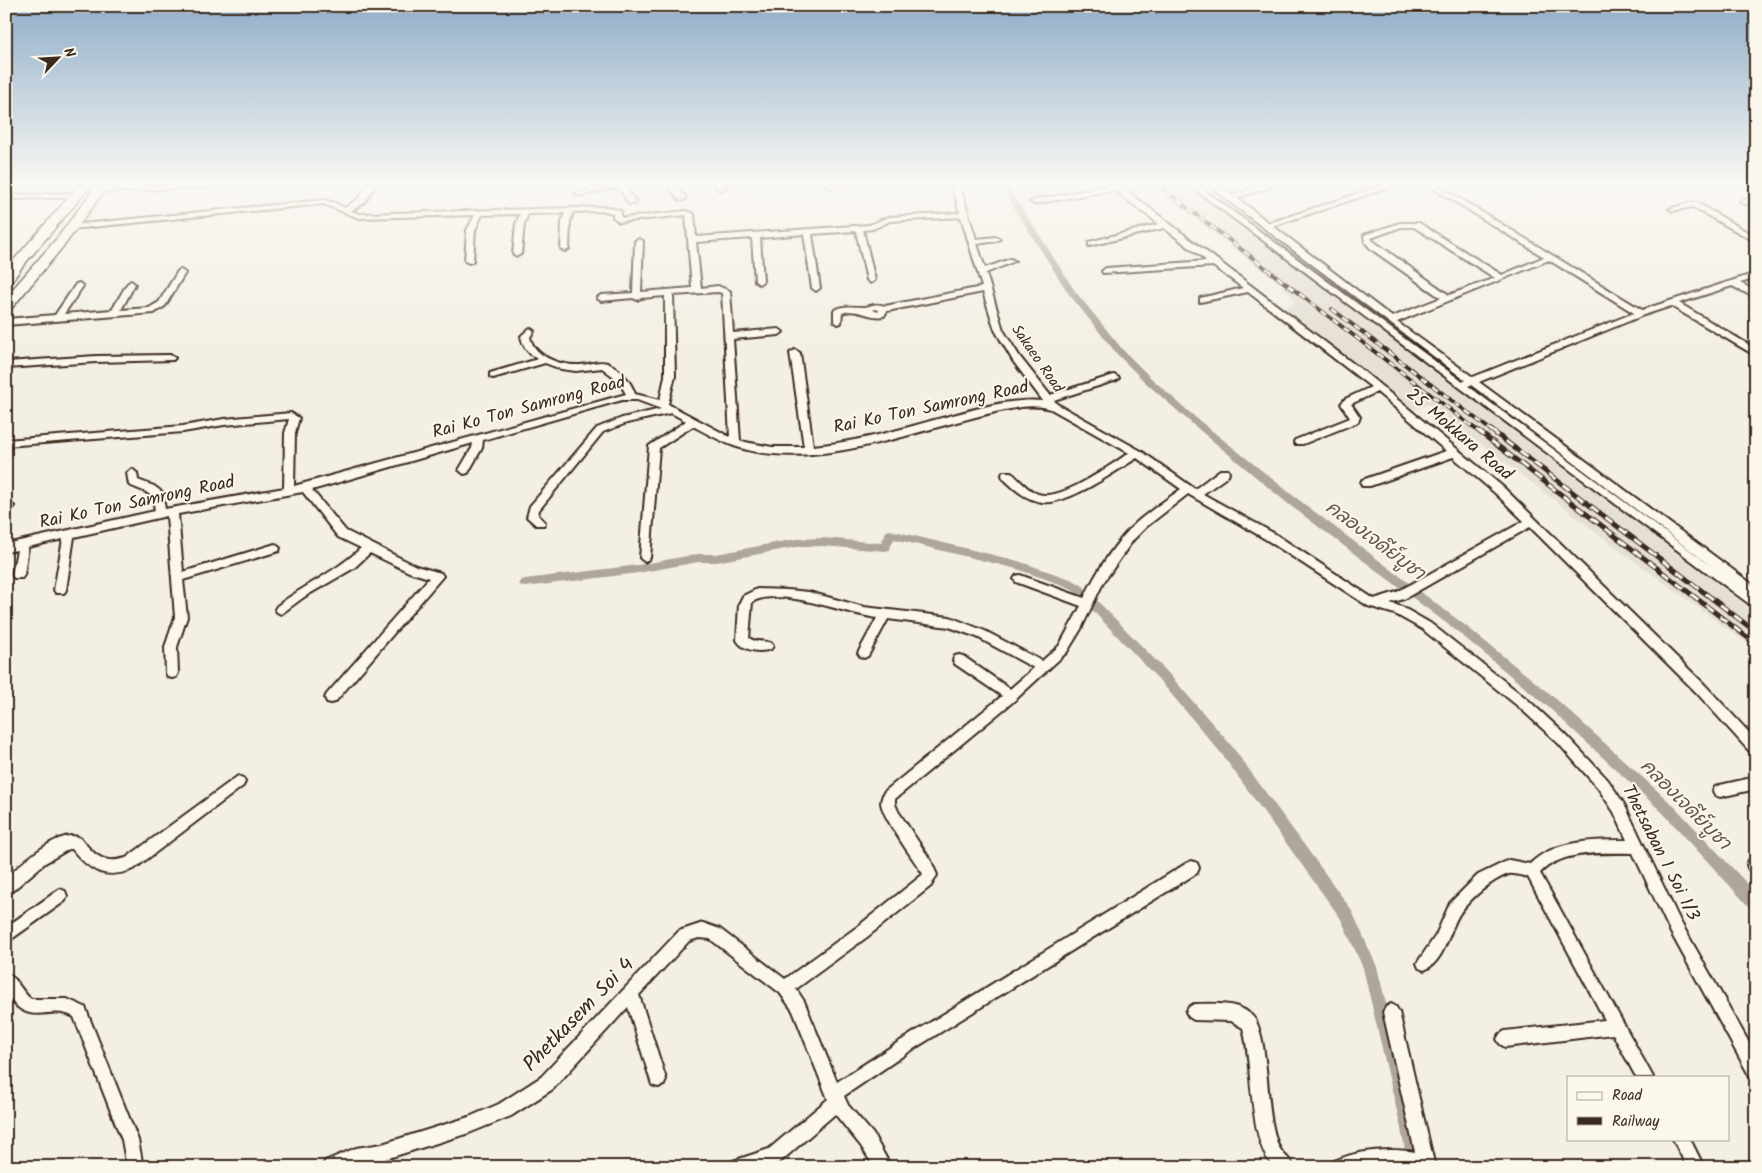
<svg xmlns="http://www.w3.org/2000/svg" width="1762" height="1173" viewBox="0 0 1762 1173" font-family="Kalam,'Playpen Sans Thai',sans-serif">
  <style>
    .built { fill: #e5dfd4 }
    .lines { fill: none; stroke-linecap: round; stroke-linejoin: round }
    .canal { fill: #afa69a; fill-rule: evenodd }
    .minor-casing { stroke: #3b2a1e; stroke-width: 4 }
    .primary-casing { stroke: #3b2a1e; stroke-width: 3 }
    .trunk-casing { stroke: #3b2a1e; stroke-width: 3 }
    .minor { fill: #fbf7ec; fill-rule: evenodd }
    .primary { fill: #fbf7ec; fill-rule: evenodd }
    .trunk { fill: #fbf7ec; fill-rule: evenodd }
    .rail-far1-casing { stroke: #3b2a1e; stroke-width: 4 }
    .rail-casing { stroke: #3b2a1e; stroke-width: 5 }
    .rail-far1 { stroke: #fbf7ec; stroke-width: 2.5; stroke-dasharray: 7; stroke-linecap: butt }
    .rail { stroke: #fbf7ec; stroke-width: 3; stroke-dasharray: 9; stroke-linecap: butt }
    .labels { text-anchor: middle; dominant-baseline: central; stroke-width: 4; stroke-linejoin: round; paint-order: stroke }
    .far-street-label { font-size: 15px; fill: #3b2a1e; stroke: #fbf7ec }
    .street-label { font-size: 18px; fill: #3b2a1e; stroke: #fbf7ec }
    .water-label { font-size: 19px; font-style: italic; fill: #645549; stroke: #fbf7ec }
    .near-street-label { font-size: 21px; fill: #3b2a1e; stroke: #fbf7ec }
  </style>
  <rect width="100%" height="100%" fill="#f3efe4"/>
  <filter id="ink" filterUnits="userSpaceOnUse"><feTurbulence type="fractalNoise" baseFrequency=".02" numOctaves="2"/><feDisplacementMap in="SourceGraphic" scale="10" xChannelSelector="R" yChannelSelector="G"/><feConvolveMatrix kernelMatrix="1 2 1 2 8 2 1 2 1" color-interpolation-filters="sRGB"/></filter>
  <g filter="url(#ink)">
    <path class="built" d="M1146,183H1183L1698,568L1756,613V650L1618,549L1429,404L1412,411L1284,309L1295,301L1283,286Z"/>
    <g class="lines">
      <path class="canal" d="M998,183H1006L1075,291L1123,350L1151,378L1196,418L1295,497L1466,626L1555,698L1673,805L1756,893V911L1751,909L1663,813L1547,706L1458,632L1287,503L1190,422L1145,382L1117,354L1069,294Z
        M890,530L1018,561L1073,580L1083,586L1169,674L1231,745L1351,909L1377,967L1416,1124L1424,1167L1408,1166L1400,1124L1363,968L1341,919L1221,753L1161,682L1075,592L1065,586L1017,569L894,539L889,550L885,551L823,546L796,547L716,562H698L638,573L525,587L521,586L519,583L521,580L525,579L638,565L698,554H716L796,539L823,538L881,543L886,531Z"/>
      <g class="minor-casing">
        <path id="minor" d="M204,183L214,185L210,187L100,192L96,190L100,188Z
          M369,183H377L365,202L351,211L359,214L607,207L621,211V217L624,218L686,211L694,214L696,237L869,225L889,217L960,213L951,183H959L976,239L996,237L1000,239L996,241L977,244L985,268L1011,259L1015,261L986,273L1003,330L1020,357L1050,395L1114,375L1119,378L1117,380L1054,400L1057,404L1141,451L1195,489L1220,470H1228L1229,473L1228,476L1203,494L1275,534L1374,599L1397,592L1524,521L1495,493L1453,457L1370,486H1362L1361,483L1362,480L1446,451L1377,392L1351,404L1360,417L1358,422L1303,444H1295L1294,442L1295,440L1350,418L1341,404L1345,399L1371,387L1248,292L1200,302V298L1243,288L1213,266L1103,273L1102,271L1106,268L1207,261L1164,228L1089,246V242L1159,224L1114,190L1034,204L1030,202L1034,200L1109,186L1106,183H1115L1119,185L1363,371L1503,487L1704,684L1756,740V755L1751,753L1696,692L1530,527L1404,599L1390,603L1402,607L1430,623L1527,699L1566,735L1608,780L1624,804L1680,921L1756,1055V1079L1750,1077L1670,931L1633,853C1603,853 1562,850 1540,873L1653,1077H1636L1613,1034L1505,1047L1500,1044L1497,1039L1500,1034L1505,1031L1605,1020L1528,877C1522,876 1514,873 1509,874C1492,879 1470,899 1460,913C1449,929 1445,962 1424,970L1419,968L1417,963L1436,935L1450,903L1478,875L1509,860L1530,864C1554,840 1595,840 1627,840L1614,812L1598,788L1558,743L1519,707L1422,629L1395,614L1368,606L1267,540L1188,494L1146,527L1133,540L1103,583L1081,629L1067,652L1015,700L895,799V804L898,811L931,861L937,875L931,886L867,937L796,989L804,1001L837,1082L897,1043L1187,863L1192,861L1197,863L1199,868L1197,873L907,1053L844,1096L848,1105L873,1134L891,1167H874L861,1146L835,1114L780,1162L766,1167H731L733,1161L769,1149L828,1099L793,1011L780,993L710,939L699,938L689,941L639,995L666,1079L664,1085L658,1087L652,1085L628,1007L553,1089L511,1116L469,1133L382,1160L351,1167H323L325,1161L356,1148L382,1144L469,1117L499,1104L541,1077L679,931L703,923L720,929L785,979L857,927L921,876L923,874L921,871C912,857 883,818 881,803C881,799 883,795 884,792L1002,696L955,664L953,660L955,656L959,655L963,656L1010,689L1034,668L977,637L949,627L888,619L868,656L864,658L860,656L858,653L877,618C845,614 778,586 752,602L749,638C756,643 763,640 771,643L773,646L771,649C760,653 743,651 737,640L739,604L743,596L757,589L788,590L809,592L864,607L950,617L985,631L1042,661L1059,646L1081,606L1016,582L1014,579L1016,576L1020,575L1084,598C1097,571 1115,542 1137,522C1151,510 1166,500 1181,489L1137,458C1115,471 1067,506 1042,502C1026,500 1014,489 1003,478L1002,475L1003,472H1011C1019,480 1028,490 1038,494C1061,502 1110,465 1129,453L1051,409C1037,405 1024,406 1010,409C926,425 818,475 734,446C720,441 706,433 693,426L659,448L650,558L645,562L640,558L649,446L686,421L671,413L627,423L603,432L539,510L538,515L545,522L544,525H536L527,517L530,506L597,428L622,418L661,409L637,400H622L483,440L482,448L468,473L464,474L459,470L472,448L473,443L312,490L346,531L416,566L441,573L443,576L335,702L331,703L327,702L325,698L327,694L429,578L409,572L370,553L354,568L304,597L281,614L277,612L275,609L277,606C304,585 336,572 361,548L338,537L303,492L178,514L183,572L275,544L280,548L279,551L183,580L187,617L177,647L178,673L176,677L172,678L168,677L166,673L165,647L175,617L167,516L74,537L66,590L64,593H56L54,590L63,539L28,547L24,575L22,578H14L12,575L17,550L6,552V544L155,511L153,497L146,492L129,485L127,473L132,469L137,473L138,480L154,486L162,492L165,509L284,488L285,433L289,419L224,425L183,432L6,446V440L183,426L224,419L291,413L299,418L295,433L294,486L626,394L618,380L602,368L576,371L561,369L545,363L493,378L490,377V373L538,359C528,354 523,347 521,336L530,328L534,331L530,337C534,357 561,366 580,365C589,365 598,360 607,363C620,368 631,381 635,394L660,400L665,376V296L641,298L637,300L633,298L601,301L597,298L601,295L633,293L635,241L639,239L643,241L641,292L692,288L686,215L619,222L613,217L614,214L606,211L573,212L570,222L569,249L565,251L561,249L562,222L565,213L528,214L524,224L521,254L517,256L513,254L516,224L520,214L482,215L475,230L473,261L469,263L465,261L467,230L475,215L359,218L323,204L72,229L68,227L72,225L323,200L335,203L345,208L359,198ZM961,217L982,287L885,306C871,302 871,308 862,307C849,307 846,305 834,310V321L838,324L841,323L842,313C857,307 869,319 884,316L887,311L983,292L995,330L1013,361L1043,401C1012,398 979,408 949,416C904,428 860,442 813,446L800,353L795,350L790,353L804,447H772L740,441L733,339L779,335L783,332L779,329L733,333L730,291L718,286L701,288L696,242L752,238L755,281L759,284L763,281L760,238L804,234L812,288L816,291L820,288L812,234L856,231L867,280L871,283L875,280L863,230L873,229L890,221ZM718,292L722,293L730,437L668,404L675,376L673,295ZM875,309L879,310L878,312L873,310Z
          M614,183H627L624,185L636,202L635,204H629L618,187L579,196L575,194Z
          M666,183H674L686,198L685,200H679Z
          M714,183H722L726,188L719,190Z
          M835,183H853L830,188L826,186Z
          M1186,183H1195L1463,382L1465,380L1227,200L1208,183H1217L1232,195L1269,183H1281L1237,198L1269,223L1390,183H1402L1273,226L1392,317L1441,298L1371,249L1365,242L1364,235L1400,223H1419L1502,275L1544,257L1425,183H1434L1642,310L1756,273V278L1740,283L1756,291V298L1732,286L1679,303L1756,349V356L1671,306L1644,315L1479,382L1756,587V597L1753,596L1756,599V609ZM1401,227H1414L1495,278L1449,295L1373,241L1371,238ZM1549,260L1634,313L1473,377L1397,322ZM1471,385L1715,569L1468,386Z
          M77,193L81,195L80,197L17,199L13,197L17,195Z
          M1753,197H1756V201L1744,204L1740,202Z
          M1689,203H1697L1756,237V242L1692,207L1673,211L1669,209Z
          M181,270L185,273L165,306L154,313L6,325V319L55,315L76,284L79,283L83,286L64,314L112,310L127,284L131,281L135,284L121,310L149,308L159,302L178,271Z
          M170,355L175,358L173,360L96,362L6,368V362L96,356Z
          M9,502L14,506L10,512L6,513V503Z
          M238,776L243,778L245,782L243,786L134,869C105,880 91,872 72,849H69L45,863L11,892L6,894V878C19,866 62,825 81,839C84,841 86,845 88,847C100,860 109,863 126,858Z
          M1756,777V789L1720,797L1715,795L1713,791L1715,787L1720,785Z
          M1756,857V871L1754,872L1749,870L1747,865L1749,860Z
          M60,889L65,891L67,896L65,901L6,943V927Z
          M6,973C17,977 21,992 31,999H67L85,1007L138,1140L143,1167H127L122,1140L74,1017C49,1003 31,1030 6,994Z
          M1194,1004C1212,1004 1240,1001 1253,1017C1267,1032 1267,1100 1272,1123C1274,1132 1276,1144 1282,1152C1287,1158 1291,1160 1294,1167H1274C1248,1142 1253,1063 1243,1028L1231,1021L1194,1020L1189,1017L1186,1012L1189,1007Z
          M1391,1004L1396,1007L1399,1012L1435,1167H1332L1334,1161C1360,1150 1388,1148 1415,1152L1383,1012L1386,1007Z
          M1673,1139H1690L1704,1167H1687Z"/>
      </g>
      <g class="primary-casing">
        <path id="primary" d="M81,183H93L11,280L6,281V269Z
          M98,183H110L66,243L11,309L6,310V297L58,237Z"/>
      </g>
      <g class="trunk-casing">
        <path id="trunk" d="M13,266L20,270L11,282L6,283V269Z"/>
      </g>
      <use href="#minor" class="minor"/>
      <use href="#primary" class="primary"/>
      <use href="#trunk" class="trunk"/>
      <g class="rail-far1-casing">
        <path id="rail-far1" d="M1155,183L1478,431
          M1332,309L1492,431"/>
      </g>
      <g class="rail-casing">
        <path id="rail" d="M1477,430L1756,644
          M1491,430L1756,632"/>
      </g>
      <use href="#rail-far1" class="rail-far1"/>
      <use href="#rail" class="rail"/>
    </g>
  </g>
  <linearGradient id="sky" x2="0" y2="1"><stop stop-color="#91aec9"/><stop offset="0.53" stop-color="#faf8f3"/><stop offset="1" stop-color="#faf8f3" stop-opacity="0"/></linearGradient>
  <rect width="1762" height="347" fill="url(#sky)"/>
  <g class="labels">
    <g class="far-street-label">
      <text transform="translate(1037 359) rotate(55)">Sakaeo Road</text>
    </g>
    <g class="street-label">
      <text transform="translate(529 408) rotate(-15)">Rai Ko Ton Samrong Road</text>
      <text transform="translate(931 408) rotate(-12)">Rai Ko Ton Samrong Road</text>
      <text transform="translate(1459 435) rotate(40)">25 Mokkara Road</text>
      <text transform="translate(137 503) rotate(-12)">Rai Ko Ton Samrong Road</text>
      <text transform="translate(1660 853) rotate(63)">Thetsaban 1 Soi 1/3</text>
    </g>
    <g class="water-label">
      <text transform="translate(1375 541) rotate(37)">คลองเจดีย์บูชา</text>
      <text transform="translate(1685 805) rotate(45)">คลองเจดีย์บูชา</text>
    </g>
    <g class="near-street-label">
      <text transform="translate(579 1015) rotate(-46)">Phetkasem Soi 4</text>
    </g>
  </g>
  <rect width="1762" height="1173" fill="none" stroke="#fbf7ec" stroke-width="25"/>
  <rect x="12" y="12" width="1737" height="1148" fill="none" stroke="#3b2a1e" stroke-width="2" filter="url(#ink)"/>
  <rect x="1567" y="1076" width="162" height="65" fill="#fbf7ec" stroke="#aea59a"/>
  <rect x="1577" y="1092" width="25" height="8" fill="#fbf7ec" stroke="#aea59a"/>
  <text x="1612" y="1100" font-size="15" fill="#3b2a1e">Road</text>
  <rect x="1577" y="1117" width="25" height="8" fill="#3b2a1e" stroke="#aea59a"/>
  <text x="1612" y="1126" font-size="15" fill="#3b2a1e">Railway</text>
  <g transform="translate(58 58) rotate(65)" stroke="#fbf7ec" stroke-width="4" paint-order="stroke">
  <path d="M0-4L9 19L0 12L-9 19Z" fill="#3b2a1e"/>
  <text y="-8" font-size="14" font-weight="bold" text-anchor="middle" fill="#3b2a1e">N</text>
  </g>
</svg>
